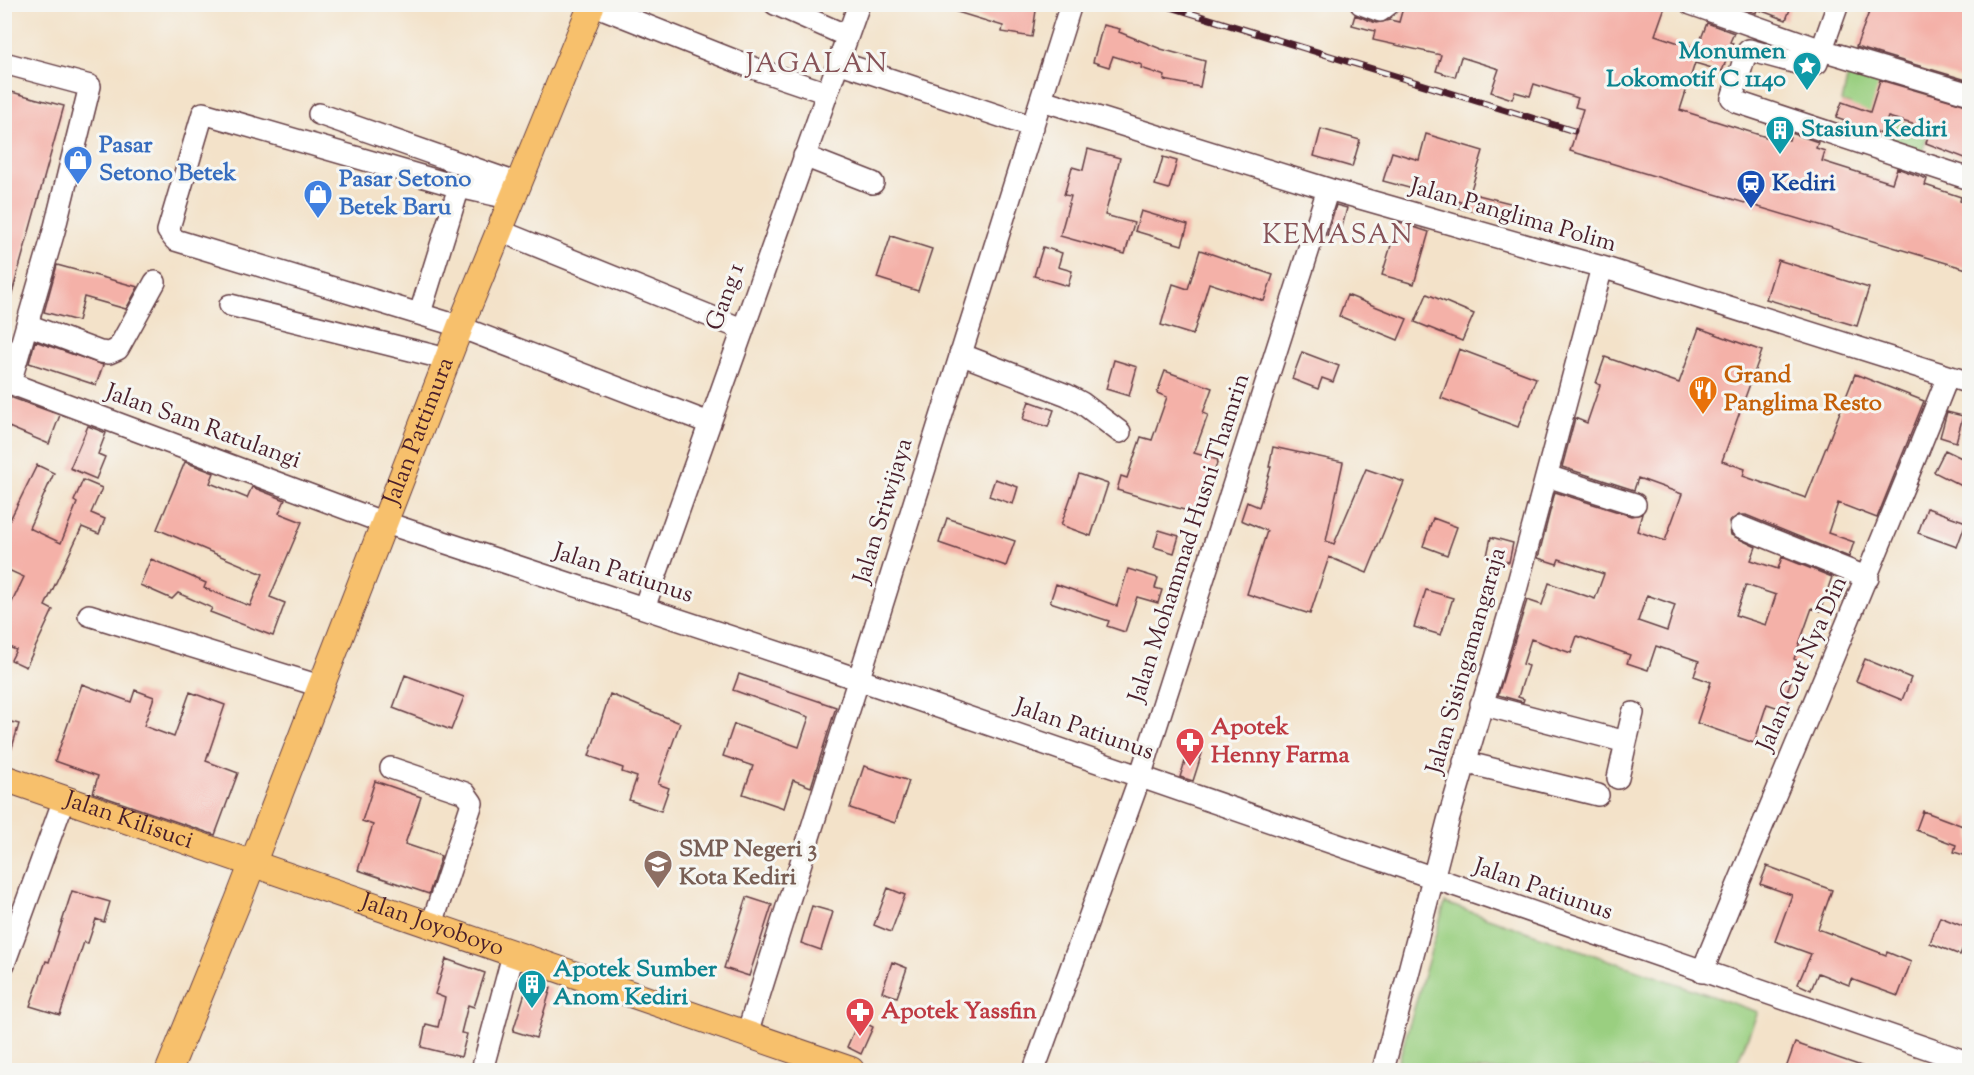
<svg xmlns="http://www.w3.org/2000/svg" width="1974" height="1075" viewBox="0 0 1974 1075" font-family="'Sorts Mill Goudy',serif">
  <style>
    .green { fill: #9acf80; stroke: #727756; stroke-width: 1.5 }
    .building { fill: #f4b1a8; fill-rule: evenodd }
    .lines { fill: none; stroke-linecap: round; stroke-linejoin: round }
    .minor-casing { stroke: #633c43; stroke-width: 24 }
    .major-casing { stroke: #633c43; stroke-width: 28 }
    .minor { stroke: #fff; stroke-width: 21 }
    .major { stroke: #f7c06c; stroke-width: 26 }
    .rail-casing { stroke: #4a1f2b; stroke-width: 7 }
    .rail { stroke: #f6f6f2; stroke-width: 4.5; stroke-dasharray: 14; stroke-linecap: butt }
    .labels { text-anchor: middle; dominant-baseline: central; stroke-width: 6; stroke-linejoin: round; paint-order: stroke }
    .culture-label { font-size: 24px; font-weight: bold; fill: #0d838f; stroke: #f6f6f2; text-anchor: start }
    .shop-label { font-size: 24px; font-weight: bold; fill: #366cbe; stroke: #f6f6f2; text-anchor: start }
    .transit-label { font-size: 24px; font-weight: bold; fill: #164399; stroke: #f6f6f2; text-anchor: start }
    .street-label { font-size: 24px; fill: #4a1f2b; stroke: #f6f6f2 }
    .food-label { font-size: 24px; font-weight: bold; fill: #c56008; stroke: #f6f6f2; text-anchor: start }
    .health-label { font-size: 24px; font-weight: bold; fill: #be3a42; stroke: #f6f6f2; text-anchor: start }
    .education-label { font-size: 24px; font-weight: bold; fill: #785e54; stroke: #f6f6f2; text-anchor: start }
    .quarter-label { font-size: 27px; letter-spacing: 1.5px; fill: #865257; stroke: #f6f6f2 }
  </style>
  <rect width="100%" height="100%" fill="#f6f6f2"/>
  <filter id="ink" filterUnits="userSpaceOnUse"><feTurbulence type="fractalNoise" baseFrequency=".0167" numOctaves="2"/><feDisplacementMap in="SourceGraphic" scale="12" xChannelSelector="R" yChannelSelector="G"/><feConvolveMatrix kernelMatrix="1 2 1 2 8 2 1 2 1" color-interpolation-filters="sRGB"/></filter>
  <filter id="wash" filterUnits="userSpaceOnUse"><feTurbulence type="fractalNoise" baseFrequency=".008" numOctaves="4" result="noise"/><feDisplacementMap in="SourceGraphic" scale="24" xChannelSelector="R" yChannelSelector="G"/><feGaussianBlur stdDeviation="1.35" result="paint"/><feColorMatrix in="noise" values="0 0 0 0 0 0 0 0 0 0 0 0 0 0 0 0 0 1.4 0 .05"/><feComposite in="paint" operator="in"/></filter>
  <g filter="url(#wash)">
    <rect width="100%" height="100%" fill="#f3e2c9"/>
    <path class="green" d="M1852,56L1944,84L1922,153L1881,138L1886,121L1849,107L1850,104L1842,102Z
      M1445,903L1758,1012L1734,1070H1396Z"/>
    <g id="blocks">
      <path class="building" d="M945,4H1037L1032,37L1002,32L1003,26L944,8Z
        M1404,4H1666L1655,35L1697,49L1707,23L1734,33L1730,42L1733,43L1722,71L1695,63L1680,110L1779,141L1780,138L1789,140L1791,133L1818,142L1816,148L1825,151L1822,161L1892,183L1897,168L1927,179L1925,185L1961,197L1960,201L1970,205V270L1570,151L1583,109L1575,107L1578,98L1534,84L1530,96L1515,92L1512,99L1491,92L1499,69L1461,57L1455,77L1436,71L1441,55L1373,40L1375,31L1352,25L1355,15L1376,23L1390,20L1399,22Z
        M1743,4H1792L1786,20L1757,9L1756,13L1741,8Z
        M1872,4H1970V81L1856,47Z
        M1103,25L1120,29L1119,32L1161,49L1205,61L1200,87L1164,80L1165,76L1141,68L1142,65L1113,56L1109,67L1093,62Z
        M1880,80L1970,106V160L1926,143L1930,129L1888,117L1882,134L1836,118L1842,102L1870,112Z
        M4,90L64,106L9,304H4Z
        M1321,129L1360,140L1352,167L1314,156Z
        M1426,134L1483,151L1470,193L1514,204L1510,221L1459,208L1461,202L1383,181L1392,152L1419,160Z
        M1088,149L1120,158L1105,215L1134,223L1125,254L1060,236L1071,196L1064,195L1072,167L1083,170Z
        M1163,157L1177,161L1169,189L1155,185Z
        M1336,205L1347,208L1339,239L1327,235Z
        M1141,211L1188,225L1182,245L1135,231Z
        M1398,222L1429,232L1414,284L1382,275Z
        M891,236L932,249L918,291L877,278Z
        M1043,247L1062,253L1058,267L1072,271L1068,286L1034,276Z
        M1200,250L1273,275L1264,301L1209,283L1193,335L1161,325L1173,284L1188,289Z
        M1778,260L1869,288L1857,326L1766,299Z
        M57,265L138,287L126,309L84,297L78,321L44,312Z
        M1427,294L1474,314L1462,341L1415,322Z
        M1347,295L1407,319L1398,340L1339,316Z
        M1699,328L1762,351L1722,461L1745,469L1743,476L1806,498L1855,374L1924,401L1877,518L1838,503L1828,533L1854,542L1849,557L1746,515H1739L1729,522L1731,535L1756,547L1751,560L1778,569L1782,557L1832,577L1820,611L1812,608L1794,659L1798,661L1787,692L1791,693L1785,710L1767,704L1754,743L1697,723L1711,682L1694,676L1699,661L1656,646L1648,670L1627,663L1630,655L1577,636L1571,653L1531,639L1523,664L1528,666L1518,697L1524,699L1523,702L1498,695L1527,600L1542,605L1549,583L1595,599L1604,574L1559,559L1557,564L1538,558L1555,492L1631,516L1642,514L1637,531L1665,541L1682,494L1638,478L1634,490L1562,467L1575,418L1587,423L1600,385L1596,383L1605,357L1679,383ZM1746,585L1776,595L1766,625L1735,615ZM1647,595L1675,605L1667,631L1638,621Z
        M35,341L103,365L96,385L29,363Z
        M1459,349L1536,378L1518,427L1441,398Z
        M1302,352L1339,366L1333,382L1322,378L1318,389L1292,379Z
        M1114,360L1137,367L1129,396L1106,389Z
        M1165,371L1212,388L1203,413L1208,415L1194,453L1218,460L1201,515L1117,490L1121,476L1127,478L1141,437L1152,440L1167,397L1157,393Z
        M7,396L60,415L49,444L4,425Z
        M1029,401L1054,410L1048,427L1023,419Z
        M1947,412L1963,416L1956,442L1940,437Z
        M88,426L106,433L98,454L105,457L96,479L70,468Z
        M1273,447L1343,462L1326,541L1334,544L1366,469L1404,482L1367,573L1329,557L1310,614L1247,594L1267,531L1241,520L1247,502L1259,507L1271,467H1269Z
        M1945,450L1970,462V490L1934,472Z
        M185,462L214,473L210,483L247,498L252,487L285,500L279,513L302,522L270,597L285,603L273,636L210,612L212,608L178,593L172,599L140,585L151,559L206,583L204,588L250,606L263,574L157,529Z
        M37,465L54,473L29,528L61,543L77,503L74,501L83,480L102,488L91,513L105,519L99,534L82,527L45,606L53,610L26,667L11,660L16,650L4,645V619L24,577L4,568V532Z
        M1079,474L1108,484L1091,536L1061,525Z
        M995,479L1018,487L1013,504L989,496Z
        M1927,508L1966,522L1957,547L1918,533Z
        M947,518L1015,541L1006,566L939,543Z
        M1433,518L1457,527L1447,555L1423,546Z
        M1159,530L1179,536L1174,553L1154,547Z
        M1491,537L1513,543L1509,562L1487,556Z
        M1128,569L1158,578L1155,588L1162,590L1158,603L1137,597L1125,632L1107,626L1109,621L1050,602L1056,584L1117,606Z
        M1426,590L1453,598L1441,635L1414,627Z
        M1865,659L1911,678L1902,700L1856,681Z
        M739,674L836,707L811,787L793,780L784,808L743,794L753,766L723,756L734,724L799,747L809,717L733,690Z
        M405,675L464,697L451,730L393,708Z
        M82,684L131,702L135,690L154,697L144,726L174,737L190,692L225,705L206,761L238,773L215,835L93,793L98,776L55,761Z
        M610,694L680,723L658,784L669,788L661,811L629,800L637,777L622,772L623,768L589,756Z
        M4,720L19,724L8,761H4Z
        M1189,749L1202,753L1193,781L1180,777Z
        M864,766L909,781L895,823L850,808Z
        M375,781L421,797L405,844L441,856L429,894L358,870L373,825L362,821Z
        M1923,811L1963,826L1970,814V857L1954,852L1956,845L1916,830Z
        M1767,866L1832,890L1818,929L1886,955L1887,952L1911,962L1898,996L1851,979L1849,985L1818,973L1811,990L1798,984L1811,954L1775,941L1792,895L1760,884Z
        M888,888L905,895L891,932L874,925Z
        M72,891L110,902L104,922L96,919L88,943L84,942L60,1015L30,1006L46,961L49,962Z
        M747,897L772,905L749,976L724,968Z
        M812,906L833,912L821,950L801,943Z
        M1940,917L1970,929V953L1962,950L1960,955L1930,943Z
        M446,959L485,973L474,1007L468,1005L461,1033L467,1034L461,1057L421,1047L426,1024L438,1027L445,998L435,994Z
        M892,962L907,968L897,997L882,992Z
        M529,980L551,988L536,1038L513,1031Z
        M859,1020L873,1027L861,1054L847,1047Z
        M1795,1043L1867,1068V1071H1785Z"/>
    </g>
  </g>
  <g filter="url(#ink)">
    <use href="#blocks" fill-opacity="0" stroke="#633c43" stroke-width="1.5"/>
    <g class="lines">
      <g class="minor-casing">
        <path id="minor" d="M592,4L756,69L827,93
          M775,4L847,36
          M1361,4L1380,11L1389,4
          M1691,4L1822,50L1970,94
          M1838,4L1817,63L1808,66L1749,50L1746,53L1732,98L1737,102L1970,179
          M838,62L1033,127
          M4,63L90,86L54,231L10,383
          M1042,100L1328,189L1602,267L1970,383
          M319,114L519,184
          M804,156L873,183
          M513,199L459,187L203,113L168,231L175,240L452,324L709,423
          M500,231L742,329
          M230,305L447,359
          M420,313L459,187
          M28,325L100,352L109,353L118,349L155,282
          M960,354L1067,395L1082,403L1120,432
          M4,381L374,519L834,671L1970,1063
          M1547,476L1635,504
          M1741,527L1868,578
          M644,608L859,4
          M89,615L320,686
          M1481,704L1626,742L1633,713
          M1464,762L1598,795
          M391,768L465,793L472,803L431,927
          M1618,778L1626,742
          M4,964L64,799
          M1702,972C1783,773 1869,576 1948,376
          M747,1034L1071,4
          M482,1070L513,955
          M1034,1070L1140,777L1328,189
          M1383,1070L1448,821L1515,594L1602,267"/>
      </g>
      <g class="major-casing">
        <g id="major">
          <path id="s1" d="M4,778L851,1070"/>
          <path id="s2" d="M169,1070L238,901L460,327L592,4"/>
        </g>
      </g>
      <use href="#minor" class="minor"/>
      <use href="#major" class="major"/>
      <g class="rail-casing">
        <path id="rail" d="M1161,4L1574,131"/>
      </g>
      <use href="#rail" class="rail"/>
    </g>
  </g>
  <defs>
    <g id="sight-pin" transform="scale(1.5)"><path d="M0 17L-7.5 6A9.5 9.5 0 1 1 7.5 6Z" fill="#0f9aa8" stroke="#f6f6f2"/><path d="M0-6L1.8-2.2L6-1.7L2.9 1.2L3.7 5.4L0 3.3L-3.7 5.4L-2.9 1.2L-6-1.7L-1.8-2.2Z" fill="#fff"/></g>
    <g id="building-pin" transform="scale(1.5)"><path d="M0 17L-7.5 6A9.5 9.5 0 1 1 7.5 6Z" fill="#0f9aa8" stroke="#f6f6f2"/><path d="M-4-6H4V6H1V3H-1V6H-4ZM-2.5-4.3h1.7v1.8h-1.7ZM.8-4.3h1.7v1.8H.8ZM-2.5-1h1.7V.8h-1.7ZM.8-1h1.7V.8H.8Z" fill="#fff"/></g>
    <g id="shop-pin" transform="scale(1.5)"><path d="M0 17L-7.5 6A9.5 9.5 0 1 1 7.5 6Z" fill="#3f7fe0" stroke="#f6f6f2"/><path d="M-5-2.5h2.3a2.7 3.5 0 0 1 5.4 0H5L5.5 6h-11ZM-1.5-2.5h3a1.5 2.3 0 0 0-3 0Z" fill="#fff"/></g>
    <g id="station-pin" transform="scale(1.5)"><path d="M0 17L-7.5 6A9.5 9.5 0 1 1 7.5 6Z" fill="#1a4fb4" stroke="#f6f6f2"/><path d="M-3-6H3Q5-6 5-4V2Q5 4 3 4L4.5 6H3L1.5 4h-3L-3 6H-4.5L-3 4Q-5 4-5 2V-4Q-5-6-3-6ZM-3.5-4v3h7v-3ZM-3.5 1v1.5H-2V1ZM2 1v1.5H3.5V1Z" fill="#fff"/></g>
    <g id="restaurant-pin" transform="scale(1.5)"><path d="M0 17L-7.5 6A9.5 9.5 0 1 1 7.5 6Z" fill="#e8710a" stroke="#f6f6f2"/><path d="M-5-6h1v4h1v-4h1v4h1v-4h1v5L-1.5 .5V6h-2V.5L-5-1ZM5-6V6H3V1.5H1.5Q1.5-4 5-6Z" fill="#fff"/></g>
    <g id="pharmacy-pin" transform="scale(1.5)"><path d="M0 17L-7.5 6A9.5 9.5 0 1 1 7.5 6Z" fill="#e0444e" stroke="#f6f6f2"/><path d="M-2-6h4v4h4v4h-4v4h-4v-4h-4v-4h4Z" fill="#fff"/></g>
    <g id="school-pin" transform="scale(1.5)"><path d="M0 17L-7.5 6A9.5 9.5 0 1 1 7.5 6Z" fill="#8d6e63" stroke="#f6f6f2"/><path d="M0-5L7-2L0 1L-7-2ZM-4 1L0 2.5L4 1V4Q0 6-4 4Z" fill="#fff"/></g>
  </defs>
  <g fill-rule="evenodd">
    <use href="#sight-pin" x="1807" y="66"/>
    <use href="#building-pin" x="1780" y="130"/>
    <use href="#shop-pin" x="78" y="160"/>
    <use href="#station-pin" x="1751" y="184"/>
    <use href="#shop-pin" x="318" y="194"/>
    <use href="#restaurant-pin" x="1703" y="390"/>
    <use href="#pharmacy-pin" x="1190" y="742"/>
    <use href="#school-pin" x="658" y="864"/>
    <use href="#building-pin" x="532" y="984"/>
    <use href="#pharmacy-pin" x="860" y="1012"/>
  </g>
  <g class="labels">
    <g class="culture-label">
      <text x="1786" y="52" text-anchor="end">Monumen<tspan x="1786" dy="28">Lokomotif C 1140</tspan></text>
      <text x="1801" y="130">Stasiun Kediri</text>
      <text x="553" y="970">Apotek Sumber<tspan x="553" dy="28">Anom Kediri</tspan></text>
    </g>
    <g class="shop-label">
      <text x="99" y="146">Pasar<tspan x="99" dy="28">Setono Betek</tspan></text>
      <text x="339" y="180">Pasar Setono<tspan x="339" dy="28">Betek Baru</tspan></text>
    </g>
    <g class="transit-label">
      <text x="1772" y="184">Kediri</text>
    </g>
    <g class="street-label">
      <text transform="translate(1513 216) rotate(16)">Jalan Panglima Polim</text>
      <text transform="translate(726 297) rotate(-70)">Gang 1</text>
      <text transform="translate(203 427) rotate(20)">Jalan Sam Ratulangi</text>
      <text stroke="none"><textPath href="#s2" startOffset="686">Jalan Pattimura</textPath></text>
      <text transform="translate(884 511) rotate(-73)">Jalan Sriwijaya</text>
      <text transform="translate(1190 538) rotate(-72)">Jalan Mohammad Husni Thamrin</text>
      <text transform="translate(623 574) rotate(18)">Jalan Patiunus</text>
      <text transform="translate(1467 661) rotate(-74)">Jalan Sisingamangaraja</text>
      <text transform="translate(1803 664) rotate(-66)">Jalan Cut Nya Din</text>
      <text transform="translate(1084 730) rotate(19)">Jalan Patiunus</text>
      <text stroke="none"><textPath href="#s1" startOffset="132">Jalan Kilisuci</textPath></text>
      <text transform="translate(1543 890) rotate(19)">Jalan Patiunus</text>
      <text stroke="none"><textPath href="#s1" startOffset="453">Jalan Joyoboyo</textPath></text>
    </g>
    <g class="food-label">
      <text x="1724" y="376">Grand<tspan x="1724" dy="28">Panglima Resto</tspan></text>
    </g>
    <g class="health-label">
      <text x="1211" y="728">Apotek<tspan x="1211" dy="28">Henny Farma</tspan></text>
      <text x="881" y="1012">Apotek Yassfin</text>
    </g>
    <g class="education-label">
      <text x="679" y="850">SMP Negeri 3<tspan x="679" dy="28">Kota Kediri</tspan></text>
    </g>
    <g class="quarter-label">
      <text x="817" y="65">JAGALAN</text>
      <text x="1338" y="236">KEMASAN</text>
    </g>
  </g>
  <rect width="1974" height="1075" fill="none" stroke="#f6f6f2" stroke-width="24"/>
</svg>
